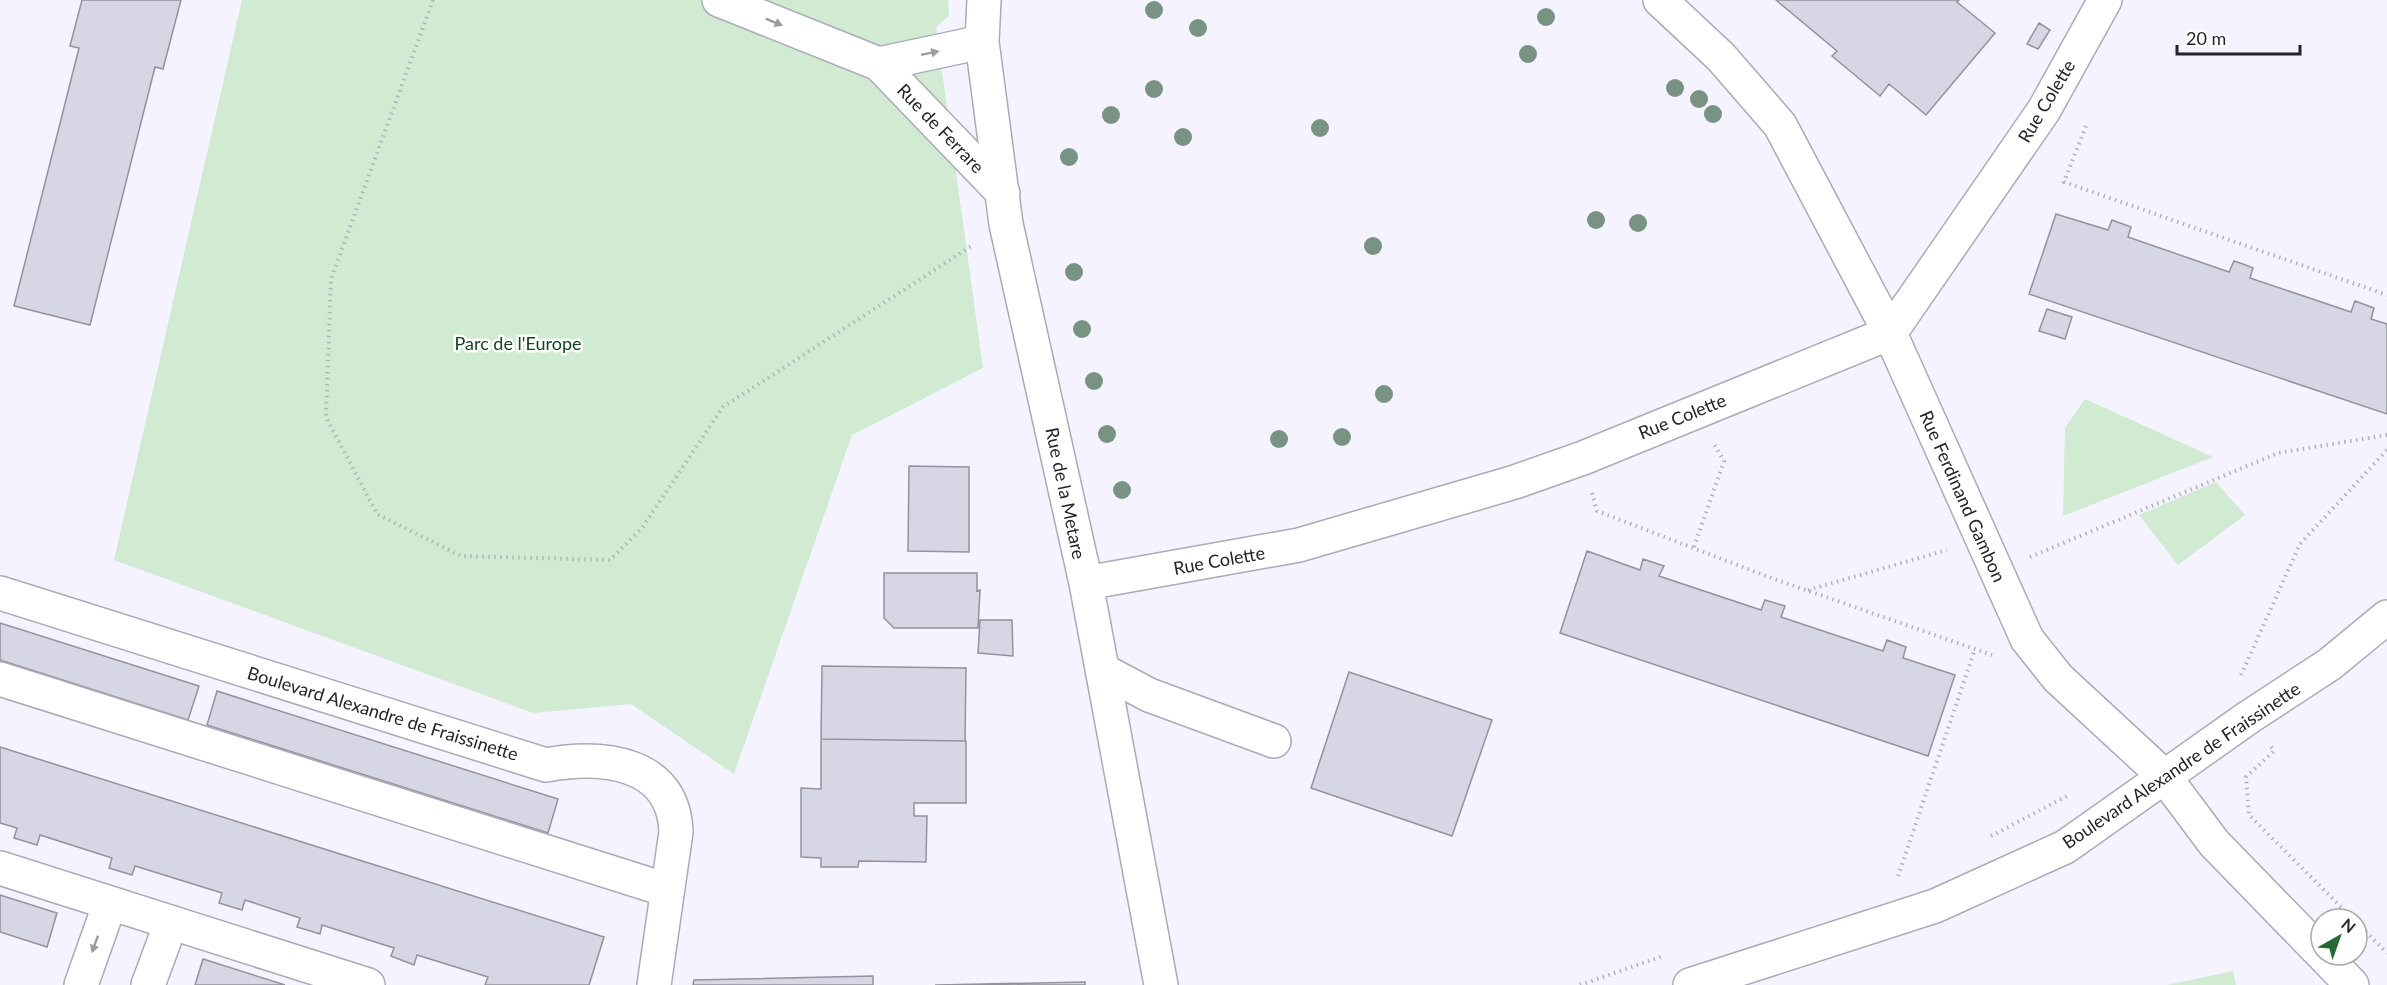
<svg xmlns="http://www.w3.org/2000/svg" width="2387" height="985" viewBox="0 0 2387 985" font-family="Lato,sans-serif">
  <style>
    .green { fill: #d0ebd2 }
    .building { fill: #d6d6e4; stroke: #93929f; stroke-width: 1.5 }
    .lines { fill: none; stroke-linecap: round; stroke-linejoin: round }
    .minor-casing { stroke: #abaab7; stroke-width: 36 }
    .path { stroke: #b3b2bc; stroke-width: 4; stroke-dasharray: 1.5 4.5; stroke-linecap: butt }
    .minor { stroke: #fff; stroke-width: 33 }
    .tree { fill: #789382 }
    .oneway { fill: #9c9c9f }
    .labels { text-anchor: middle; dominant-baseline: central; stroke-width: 5; stroke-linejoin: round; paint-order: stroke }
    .street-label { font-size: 18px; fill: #242429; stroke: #fff }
    .park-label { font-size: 18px; fill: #12451c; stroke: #fff }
  </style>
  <rect width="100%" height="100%" fill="#f4f3ff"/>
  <path class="green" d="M242,0H948L949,16L936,27L983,368L852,435L734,774L631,704L533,713L114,560Z
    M2085,399L2213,457L2063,516L2065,428Z
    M2216,482L2245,515L2178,565L2139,515Z
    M2233,971L2236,985H2167Z"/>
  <path class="building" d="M82,0H181L163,69L155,67L90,325L14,306L79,48L70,46Z
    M1776,0H1959L1957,2L1995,33L1926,115L1889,84L1880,96L1832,56L1837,51Z
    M2039,23L2050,30L2038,49L2027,44Z
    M2056,214L2108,230L2112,220L2131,227L2128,237L2229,272L2234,261L2243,264L2253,268L2250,278L2351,312L2355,301L2374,308L2371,319L2387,324V414L2029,294Z
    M2047,309L2072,317L2065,339L2039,331Z
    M909,466L969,467V552L908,551Z
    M1587,551L1640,570L1643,559L1664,566L1659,576L1761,610L1765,600L1785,606L1781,617L1883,651L1887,640L1906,647L1903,658L1955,675L1928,756L1560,633Z
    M884,573H977V591L980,590L978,628H894L884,618Z
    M980,620H1012L1013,656L978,653Z
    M0,623L199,686L188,720L0,660Z
    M822,666L966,668L965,741L821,739Z
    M1349,672L1492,720L1452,836L1311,788Z
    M217,691L558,799L548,833L207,725Z
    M821,739L966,741V803H914V816H927L926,862L859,861L858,867H821V858L801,857V788L821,789Z
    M0,747L604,937L589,985H485L488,977L417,955L414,965L391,956L394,948L322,925L320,934L297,927L300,918L245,900L242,910L219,903L222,893L135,866L132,875L109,868L112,858L40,835L37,845L14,838L17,828L0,823Z
    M0,895L57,913L47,947L0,932Z
    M203,959L285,985H195Z
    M873,976V985H693L694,980Z
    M1085,982V985H935Z"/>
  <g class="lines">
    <g class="minor-casing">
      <path id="minor" d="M719,0L879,64L1003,193
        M984,0L982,42L1006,224L1086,583L1161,985
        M1660,0L1721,57L1780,125L1890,333L2027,639L2058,678L2164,776L2214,843L2321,953
        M879,64L982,42
        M1086,583L1299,545L1515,482L1583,458L1890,333L2044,110L2105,0
        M0,593L546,765C602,755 674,761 676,832L654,985
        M1102,670L1149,695L1274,741
        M0,679L667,890
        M0,868L368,985
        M2323,955L2352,985
        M81,985L110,903
        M148,985L171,923
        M1690,985L1935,906L2065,847L2249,717L2330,664L2387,617"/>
    </g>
    <path class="path" d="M433,0L331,279L326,417L377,514L461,556L610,560L642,528L723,407L973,245
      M2086,126L2064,182L2387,295
      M1592,493L1597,511L1766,576L1992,655
      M1694,547L1724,461L1714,444
      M2030,557L2278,453L2387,435
      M1808,590L1947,550
      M2241,675L2300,544L2387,450
      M2271,747L2274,751L2246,777L2249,815L2353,919
      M1991,836L2067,796
      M1898,876L1975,649
      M2357,923L2387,953
      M1580,985L1663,956"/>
    <use href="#minor" class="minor"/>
  </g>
  <g class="tree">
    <circle cx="1154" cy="10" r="9"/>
    <circle cx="1546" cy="17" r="9"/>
    <circle cx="1198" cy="28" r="9"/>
    <circle cx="1528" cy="54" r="9"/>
    <circle cx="1675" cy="88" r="9"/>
    <circle cx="1154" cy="89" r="9"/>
    <circle cx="1699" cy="99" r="9"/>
    <circle cx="1713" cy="114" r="9"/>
    <circle cx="1111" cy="115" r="9"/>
    <circle cx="1320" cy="128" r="9"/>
    <circle cx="1183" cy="137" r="9"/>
    <circle cx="1069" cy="157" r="9"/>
    <circle cx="1596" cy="220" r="9"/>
    <circle cx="1638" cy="223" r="9"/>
    <circle cx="1373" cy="246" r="9"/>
    <circle cx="1074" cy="272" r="9"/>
    <circle cx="1082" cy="329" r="9"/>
    <circle cx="1094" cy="381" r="9"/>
    <circle cx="1384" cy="394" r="9"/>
    <circle cx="1107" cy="434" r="9"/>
    <circle cx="1342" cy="437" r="9"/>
    <circle cx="1279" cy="439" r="9"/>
    <circle cx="1122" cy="490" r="9"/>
  </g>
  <defs><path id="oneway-solid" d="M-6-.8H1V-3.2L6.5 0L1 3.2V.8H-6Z" transform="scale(1.5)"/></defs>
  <g class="oneway">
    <use href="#oneway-solid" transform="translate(774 22) rotate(22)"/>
    <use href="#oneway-solid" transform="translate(930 53) rotate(-12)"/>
    <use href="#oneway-solid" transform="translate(95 944) rotate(110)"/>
  </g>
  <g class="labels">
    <g class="street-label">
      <text transform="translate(2046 101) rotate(-59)">Rue Colette</text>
      <text transform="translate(941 128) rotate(46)">Rue de Ferrare</text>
      <text transform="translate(1682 416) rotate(-22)">Rue Colette</text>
      <text transform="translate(1066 493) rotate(78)">Rue de la Metare</text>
      <text transform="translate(1963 496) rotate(66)">Rue Ferdinand Gambon</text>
      <text transform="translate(1219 560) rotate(-10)">Rue Colette</text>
      <text transform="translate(383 713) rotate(17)">Boulevard Alexandre de Fraissinette</text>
      <text transform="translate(2181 765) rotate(-34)">Boulevard Alexandre de Fraissinette</text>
    </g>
    <g class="park-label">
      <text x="518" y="343">Parc de l'Europe</text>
    </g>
  </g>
  <g transform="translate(2339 937) rotate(40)"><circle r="28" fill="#ffffff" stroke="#a7a7a9" stroke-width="1.5"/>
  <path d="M0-4.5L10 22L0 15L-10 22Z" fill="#276933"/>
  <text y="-9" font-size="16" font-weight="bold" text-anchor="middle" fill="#242429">N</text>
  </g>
  <path d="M2177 45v9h123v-9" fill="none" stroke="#242429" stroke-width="3"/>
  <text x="2186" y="45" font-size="18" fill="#242429" stroke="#ffffff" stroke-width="4.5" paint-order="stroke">20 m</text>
</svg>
